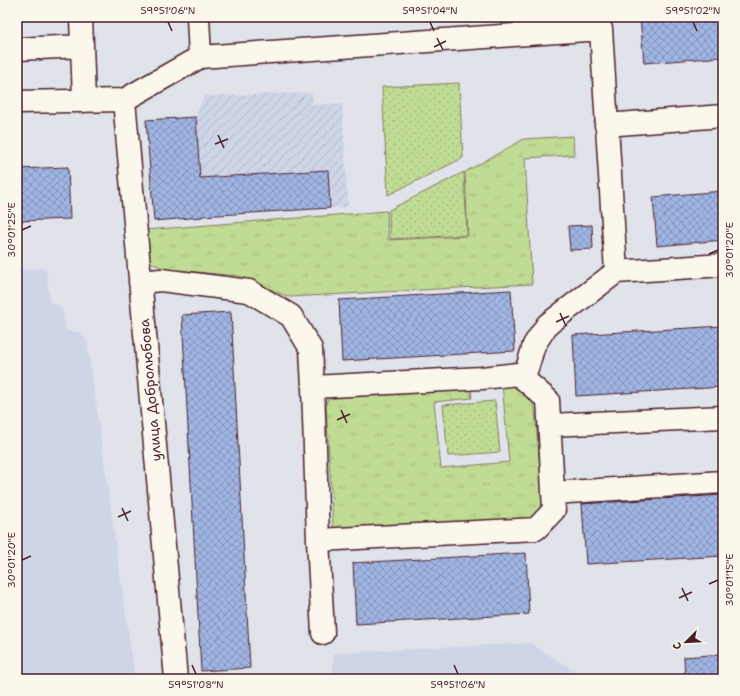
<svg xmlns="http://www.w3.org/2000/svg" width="740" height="696" viewBox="0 0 740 696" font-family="'Shantell Sans',sans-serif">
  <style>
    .built { fill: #cdd5e7 }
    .industrial { fill: url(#industrial-furrows) }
    .grass { fill: url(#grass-tufts); stroke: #857d5f }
    .park { fill: url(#park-dots); stroke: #857d5f }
    .building { fill: url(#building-cross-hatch); stroke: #4a1f2b }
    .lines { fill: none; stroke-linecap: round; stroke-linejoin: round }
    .minor-casing { stroke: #4a1f2b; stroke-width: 25 }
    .minor { stroke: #fbf7ec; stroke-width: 22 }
    .ticks { fill: none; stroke: #4a1f2b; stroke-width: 1.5 }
    .labels { text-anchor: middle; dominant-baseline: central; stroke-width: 3; stroke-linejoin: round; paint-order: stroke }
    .street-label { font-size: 14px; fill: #4a1f2b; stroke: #fbf7ec }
    .neatline { fill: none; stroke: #4a1f2b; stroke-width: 1.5 }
    .ticks-label { font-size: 10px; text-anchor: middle; fill: #4a1f2b }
  </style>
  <defs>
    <pattern id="industrial-furrows" width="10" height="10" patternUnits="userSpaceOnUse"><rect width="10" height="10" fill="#cdd5e7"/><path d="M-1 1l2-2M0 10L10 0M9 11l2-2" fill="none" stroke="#b2b6c6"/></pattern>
    <pattern id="grass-tufts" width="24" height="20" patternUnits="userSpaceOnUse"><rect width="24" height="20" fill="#c0db93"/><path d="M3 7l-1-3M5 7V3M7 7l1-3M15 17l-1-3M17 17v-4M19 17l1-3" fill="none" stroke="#a6bc7f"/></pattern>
    <pattern id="park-dots" width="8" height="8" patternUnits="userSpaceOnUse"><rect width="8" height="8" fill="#c0db93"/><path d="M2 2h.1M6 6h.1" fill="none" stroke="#a6bc7f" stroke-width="1.8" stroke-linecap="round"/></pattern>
    <pattern id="building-cross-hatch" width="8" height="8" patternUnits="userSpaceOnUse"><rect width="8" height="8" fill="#a0b5e3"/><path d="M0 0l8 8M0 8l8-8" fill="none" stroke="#8493b8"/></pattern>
  </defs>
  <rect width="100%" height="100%" fill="#e0e3e9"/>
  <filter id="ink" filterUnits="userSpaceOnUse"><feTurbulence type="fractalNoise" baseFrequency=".025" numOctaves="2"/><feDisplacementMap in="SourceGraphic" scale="8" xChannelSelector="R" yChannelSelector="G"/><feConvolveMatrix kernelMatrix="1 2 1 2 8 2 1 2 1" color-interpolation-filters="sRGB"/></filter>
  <g filter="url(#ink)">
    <path class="built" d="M46,268L50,303L57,304L62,309L66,331L80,332L87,341L134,673L132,677L115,679H17V270Z
      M530,643L587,679H333V653Z"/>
    <path class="industrial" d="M312,93L313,105L342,103L348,207L202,216V217L154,221L146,121L196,117L204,96Z"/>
    <path class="grass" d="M573,136L574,155L525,158L532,284L289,297L239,276L164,269L147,260L145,230L387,211L388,240L468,236L465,172L524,139Z
      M470,383L472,398L434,402L441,468L509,462L502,383L514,385L534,400L543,501L538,511L529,520L338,533L333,526L326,404L329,397Z"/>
    <path class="park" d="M459,83L463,158L388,195L382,87Z
      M464,172L467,235L390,239L389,210Z
      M495,401L500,452L448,456L443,405Z"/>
    <path class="building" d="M640,17H723V57L644,63Z
      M196,117L200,178L328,170L330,208L202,216V217L154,221L146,120Z
      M68,167L70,219L17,221V169Z
      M723,191V240L657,246L653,197Z
      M592,225L593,249L570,250L568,226Z
      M511,290L515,351L342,361L339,300Z
      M231,312L250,668L201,671L182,315Z
      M723,326V387L576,396L573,335Z
      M723,495V556L586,564L582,504Z
      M526,553L529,614L356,624L353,563Z
      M723,654V679H685L684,657Z"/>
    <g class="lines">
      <g class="minor-casing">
        <path id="minor" d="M81,17L84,101
          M198,17L200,57
          M17,49L82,46
          M124,100L176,679
          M17,102L124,100L200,57L601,29L616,272L723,265
          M606,125L723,116
          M140,282L161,280L249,291L291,316L311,349L313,387L318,540L323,633
          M524,379L534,345L547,325L616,272
          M313,387L482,378L518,374L548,400L554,510L536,529L318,540
          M550,425L723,417
          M553,493L723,482"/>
      </g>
      <use href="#minor" class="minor"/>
    </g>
  </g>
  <path class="ticks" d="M168,22L172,31M430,22L434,31M693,22L697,31M437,38L443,50M434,47L446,41M218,135L224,148M215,144L228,139M22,230L31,226M709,254L718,250M560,313L566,326M556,322L569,316M341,410L347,423M337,420L350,414M122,508L128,521M118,517L131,511M22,560L31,556M709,584L718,580M682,588L688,601M679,598L692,592M192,665L196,674M454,665L458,674"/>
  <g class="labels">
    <g class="street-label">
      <text transform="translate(150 390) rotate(-95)">улица Добролюбова</text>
    </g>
  </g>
  <rect width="740" height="696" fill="none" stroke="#fbf7ec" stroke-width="44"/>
  <g transform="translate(686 642) rotate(246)" stroke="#fbf7ec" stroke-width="3" paint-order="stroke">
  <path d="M0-3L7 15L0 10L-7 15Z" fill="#4a1f2b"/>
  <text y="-6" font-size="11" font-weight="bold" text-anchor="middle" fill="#4a1f2b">С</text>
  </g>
  <rect x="22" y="22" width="696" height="652" class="neatline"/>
  <g class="ticks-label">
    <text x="168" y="14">59°51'06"N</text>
    <text x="430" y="14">59°51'04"N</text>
    <text x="693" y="14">59°51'02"N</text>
    <text transform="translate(11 230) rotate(-90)" y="4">30°01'25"E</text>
    <text transform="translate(729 250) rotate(-90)" y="4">30°01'20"E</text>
    <text transform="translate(11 560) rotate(-90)" y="4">30°01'20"E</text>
    <text transform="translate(729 580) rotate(-90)" y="4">30°01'15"E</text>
    <text x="196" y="688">59°51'08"N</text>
    <text x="458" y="688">59°51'06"N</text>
  </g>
</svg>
